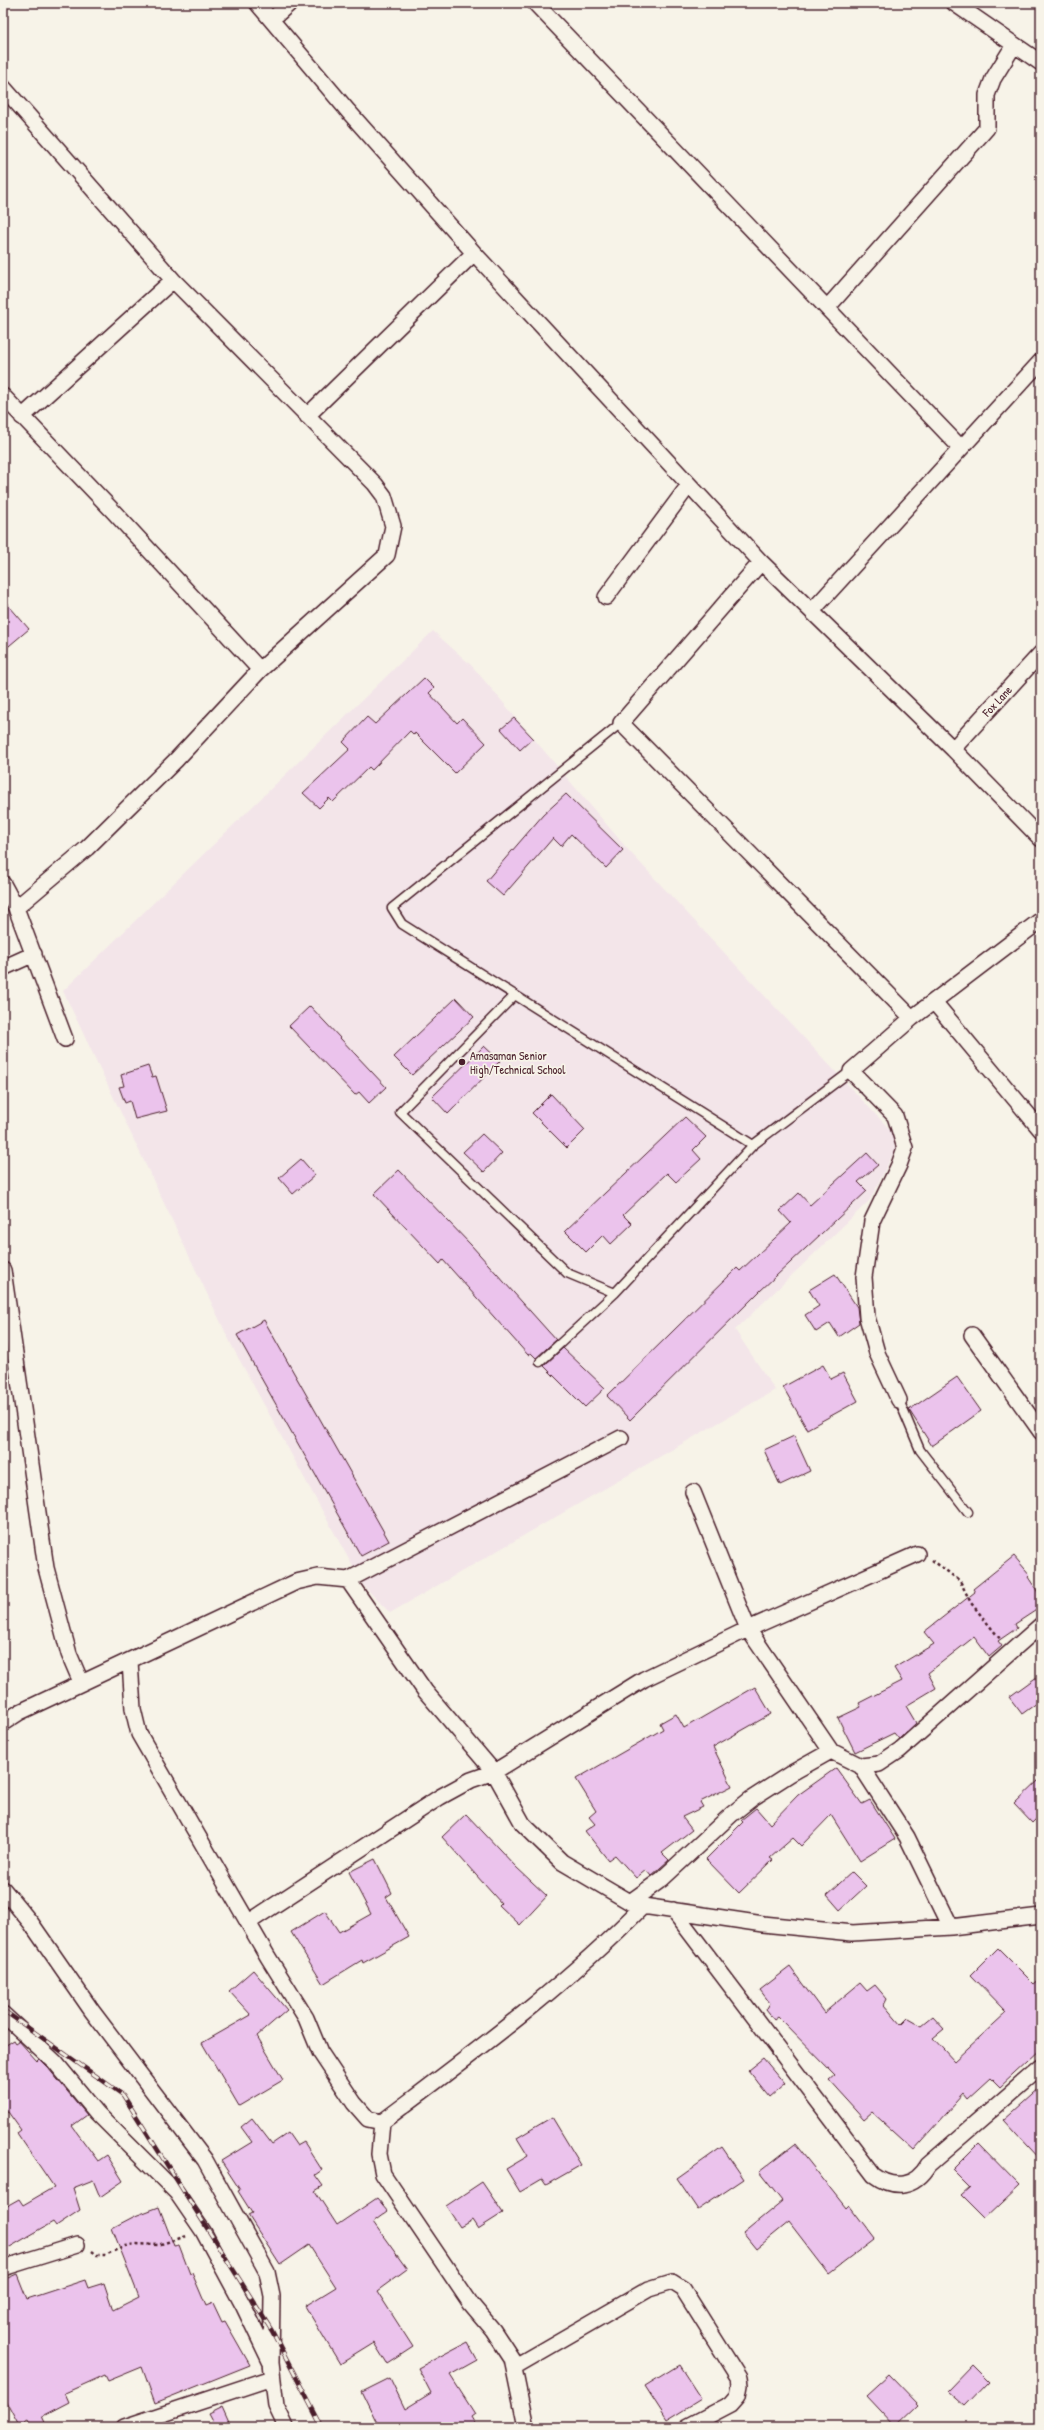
<svg xmlns="http://www.w3.org/2000/svg" width="1044" height="2430" viewBox="0 0 1044 2430" font-family="'Patrick Hand',sans-serif">
  <style>
    .built { fill: #f3e5e9 }
    .building { fill: #ebc3ec; stroke: #4a1f2b }
    .lines { fill: none; stroke-linecap: round; stroke-linejoin: round }
    .lane-casing { stroke: #4a1f2b; stroke-width: 11 }
    .street-casing { stroke: #4a1f2b; stroke-width: 18 }
    .path { stroke: #4a1f2b; stroke-width: 2.5; stroke-dasharray: 3 3; stroke-linecap: butt }
    .lane { stroke: #f7f3e8; stroke-width: 8 }
    .street { stroke: #f7f3e8; stroke-width: 15 }
    .rail-casing { stroke: #4a1f2b; stroke-width: 4.5 }
    .rail { stroke: #f7f3e8; stroke-width: 3; stroke-dasharray: 9; stroke-linecap: butt }
    .poi-dot { fill: #4a1f2b; stroke: #f7f3e8; stroke-width: 1.5 }
    .labels { text-anchor: middle; dominant-baseline: central; stroke-width: 3.5; stroke-linejoin: round; paint-order: stroke }
    .street-label { font-size: 12px; fill: #4a1f2b; stroke: #f7f3e8 }
    .poi-label { font-size: 12px; fill: #4a1f2b; stroke: #f7f3e8; text-anchor: start }
  </style>
  <rect width="100%" height="100%" fill="#f7f3e8"/>
  <filter id="ink" filterUnits="userSpaceOnUse"><feTurbulence type="fractalNoise" baseFrequency=".025" numOctaves="2"/><feDisplacementMap in="SourceGraphic" scale="8" xChannelSelector="R" yChannelSelector="G"/><feConvolveMatrix kernelMatrix="1 2 1 2 8 2 1 2 1" color-interpolation-filters="sRGB"/></filter>
  <g filter="url(#ink)">
    <path class="built" d="M433,631L472,666L630,852L893,1133L895,1150L870,1200L735,1330L775,1390L390,1613L363,1585L233,1348L63,991Z"/>
    <path class="building" d="M3,599L29,629L3,651Z
      M424,678L434,688L429,693L457,723L462,718L486,743L455,773L415,733L414,735L410,731L372,770L369,767L333,802L329,798L319,808L303,793L350,749L343,742L367,717L375,724Z
      M514,718L533,738L520,750L501,729Z
      M566,794L623,850L606,868L571,834L561,846L553,838L503,896L486,881L543,815Z
      M456,998L474,1017L412,1075L394,1057Z
      M310,1006L386,1087L369,1103L359,1092L355,1095L289,1026Z
      M484,1046L500,1061L448,1114L432,1097Z
      M148,1066L152,1077L156,1076L167,1111L135,1119L130,1101L125,1103L119,1087L124,1086L121,1075Z
      M551,1094L585,1130L567,1148L532,1113Z
      M685,1117L706,1137L693,1150L701,1159L676,1182L667,1173L623,1215L632,1224L611,1244L603,1235L586,1252L565,1231Z
      M482,1134L502,1153L484,1172L463,1152Z
      M867,1153L878,1165L858,1182L867,1191L760,1291L630,1420L607,1396L737,1268L740,1271L791,1223L780,1211L799,1193L810,1205Z
      M301,1159L315,1175L293,1194L279,1178Z
      M399,1170L471,1245L556,1340L536,1358L531,1353L528,1355L443,1260L440,1264L374,1194Z
      M835,1274L857,1307L859,1323L839,1337L830,1323L816,1332L805,1315L819,1306L809,1290Z
      M264,1320L389,1541L361,1556L237,1335Z
      M563,1348L605,1388L585,1407L544,1366Z
      M823,1365L831,1379L843,1373L858,1401L807,1429L783,1387Z
      M957,1377L981,1411L932,1446L909,1410Z
      M794,1436L810,1471L780,1485L764,1450Z
      M1014,1556L1030,1575L1028,1577L1041,1597V1607L1015,1624L1017,1628L998,1641L1002,1646L989,1657L974,1637L928,1673L936,1688L906,1706L916,1723L899,1739L894,1733L855,1752L838,1718L861,1707L859,1703L902,1681L894,1668L934,1644L924,1632L975,1592L973,1589Z
      M1041,1674V1700L1022,1714L1009,1697Z
      M755,1687L771,1714L713,1747L732,1786L700,1802L703,1807L682,1817L692,1830L662,1853L669,1860L651,1876L646,1870L636,1878L615,1855L608,1860L585,1831L595,1824L589,1817L596,1811L576,1779L663,1729L660,1723L676,1714L684,1728Z
      M836,1768L862,1804L870,1800L895,1839L860,1861L831,1815L801,1846L793,1838L770,1858L773,1860L739,1893L706,1859L743,1822L741,1820L756,1808L770,1824L798,1795Z
      M1041,1778V1814L1032,1823L1014,1804Z
      M466,1814L516,1867L547,1896L520,1925L499,1905L501,1903L442,1837Z
      M375,1859L392,1893L386,1897L409,1937L363,1963L362,1960L323,1984L291,1932L325,1911L339,1932L371,1914L349,1872Z
      M852,1872L866,1886L840,1910L827,1895Z
      M998,1948L1034,1984L1041,1978V2049L1000,2087L991,2078L968,2099L964,2094L914,2150L872,2112L864,2119L829,2080L835,2075L778,2017L774,2020L766,2010L770,2003L760,1990L790,1967L824,2013L860,1983L867,1991L875,1985L887,1999L884,2005L901,2025L908,2018L922,2026L933,2017L944,2029L933,2038L954,2061L1007,2012L971,1975Z
      M253,1970L287,2010L257,2036L283,2080L239,2106L202,2043L251,2015L229,1991Z
      M14,2040L16,2043L19,2041L37,2061L39,2059L48,2068L87,2115L72,2126L98,2161L107,2155L123,2181L100,2197L93,2180L73,2188L80,2210L56,2226L53,2222L3,2251V2208L19,2199L23,2205L54,2187L17,2133L21,2130L3,2105V2047Z
      M763,2058L785,2084L770,2097L748,2070Z
      M1041,2087V2160L1004,2120Z
      M552,2117L581,2165L546,2185L542,2179L520,2192L506,2169L528,2156L517,2138Z
      M252,2118L272,2144L288,2133L297,2146L304,2142L322,2170L315,2175L323,2186L315,2191L337,2225L377,2198L388,2211L373,2222L407,2269L377,2291L413,2347L387,2364L374,2343L340,2364L305,2306L336,2287L309,2245L280,2265L248,2215L252,2213L238,2191L240,2190L221,2161L252,2142L241,2127Z
      M979,2143L1020,2185L984,2219L961,2196L970,2188L952,2170Z
      M795,2144L846,2208L849,2205L875,2239L829,2274L789,2222L756,2249L743,2233L782,2201L759,2172Z
      M722,2147L744,2179L698,2210L677,2179Z
      M482,2182L503,2213L478,2229L472,2220L460,2227L446,2206Z
      M159,2207L174,2246L179,2245L190,2274L192,2273L206,2306L213,2303L222,2322L225,2321L250,2365L155,2403L142,2367L108,2381L105,2375L65,2393L69,2402L42,2416L47,2427H32L28,2420L19,2425L3,2395V2280L17,2274L27,2299L85,2280L88,2288L104,2283L113,2310L139,2297L112,2228L135,2216Z
      M467,2342L477,2360L450,2375L475,2414L471,2417L477,2427H379L362,2392L390,2378L405,2409L431,2393L418,2368Z
      M679,2365L701,2399L667,2420L645,2386Z
      M972,2365L988,2381L964,2406L947,2391Z
      M889,2374L919,2405L896,2427L866,2395Z
      M222,2407L231,2427H215L208,2414Z"/>
    <g class="lines">
      <g class="lane-casing">
        <path id="lane" d="M621,723L392,908L402,924L753,1145
          M515,995L400,1112L567,1273L615,1293
          M540,1362L615,1293L753,1145L851,1071
          M899,1400L920,1450L968,1512"/>
      </g>
      <g class="street-casing">
        <path id="street" d="M257,3L348,111L474,253L761,562L953,749L1041,839
          M535,3L960,447
          M954,3L1041,63
          M272,19L290,3
          M3,87L173,280L375,484L384,496L393,526L387,555L260,670L176,760L87,848L16,908L3,884
          M827,308L987,128V95L993,79L1014,45
          M3,396L113,511L260,670
          M307,416L474,253
          M22,417L173,280
          M761,562L621,723L912,1018
          M606,597L689,485
          M812,611L1041,361
          M953,749L1041,653
          M16,908L65,1039
          M3,968L34,954
          M935,1003L1041,1130
          M3,1270L46,1568L69,1654L81,1682
          M972,1335L1041,1432
          M899,1400L877,1353L867,1317L864,1277L872,1221L899,1165L905,1148L895,1116L851,1071L912,1018L1041,920
          M693,1492L748,1629L831,1751L861,1766L879,1764L900,1750L1041,1625
          M348,1580L425,1691L494,1772L523,1824L562,1862L630,1902L643,1906
          M130,1661L133,1709L139,1734L268,1957L306,2018L320,2052L354,2103L368,2119L382,2122L379,2154L383,2174L471,2304L493,2330L512,2359L526,2427
          M3,1723L20,1712L296,1582L318,1577L348,1580L621,1438
          M861,1766L907,1837L951,1927
          M3,1889L31,1923L92,2011L205,2160L267,2272L272,2296L271,2363
          M630,1902L662,1879L732,1814L751,1799L790,1774L831,1751
          M673,1910L874,2175C894,2190 915,2187 928,2165L1041,2067
          M249,1922L440,1797L471,1780L494,1772L644,1679L748,1629L917,1554
          M3,2014L55,2062L97,2113L177,2193L203,2231L244,2307L271,2363L276,2406L286,2427
          M382,2122C472,2054 564,1987 643,1906L763,1924L852,1933L951,1927L1041,1916
          M3,2268L77,2245
          M514,2367L649,2289L672,2282L683,2289L739,2378L740,2385L738,2396L731,2404L687,2427
          M124,2427L272,2378"/>
      </g>
      <path class="path" d="M932,1560L960,1581L971,1603L1001,1640
        M92,2251L97,2255H105L125,2246L135,2244L158,2245L187,2236"/>
      <use href="#lane" class="lane"/>
      <use href="#street" class="street"/>
      <g class="rail-casing">
        <path id="rail" d="M3,2010L123,2095L272,2331L322,2427"/>
      </g>
      <use href="#rail" class="rail"/>
    </g>
  </g>
  <circle class="poi-dot" cx="462" cy="1062" r="4"/>
  <g class="labels">
    <g class="street-label">
      <text transform="translate(997 701) rotate(-47)">Fox Lane</text>
    </g>
    <g class="poi-label">
      <text x="470" y="1055">Amasaman Senior<tspan x="470" dy="14">High/Technical School</tspan></text>
    </g>
  </g>
  <rect width="1044" height="2430" fill="none" stroke="#f7f3e8" stroke-width="16"/>
  <rect x="8" y="8" width="1028" height="2414" fill="none" stroke="#4a1f2b" stroke-width="1.5" filter="url(#ink)"/>
</svg>
